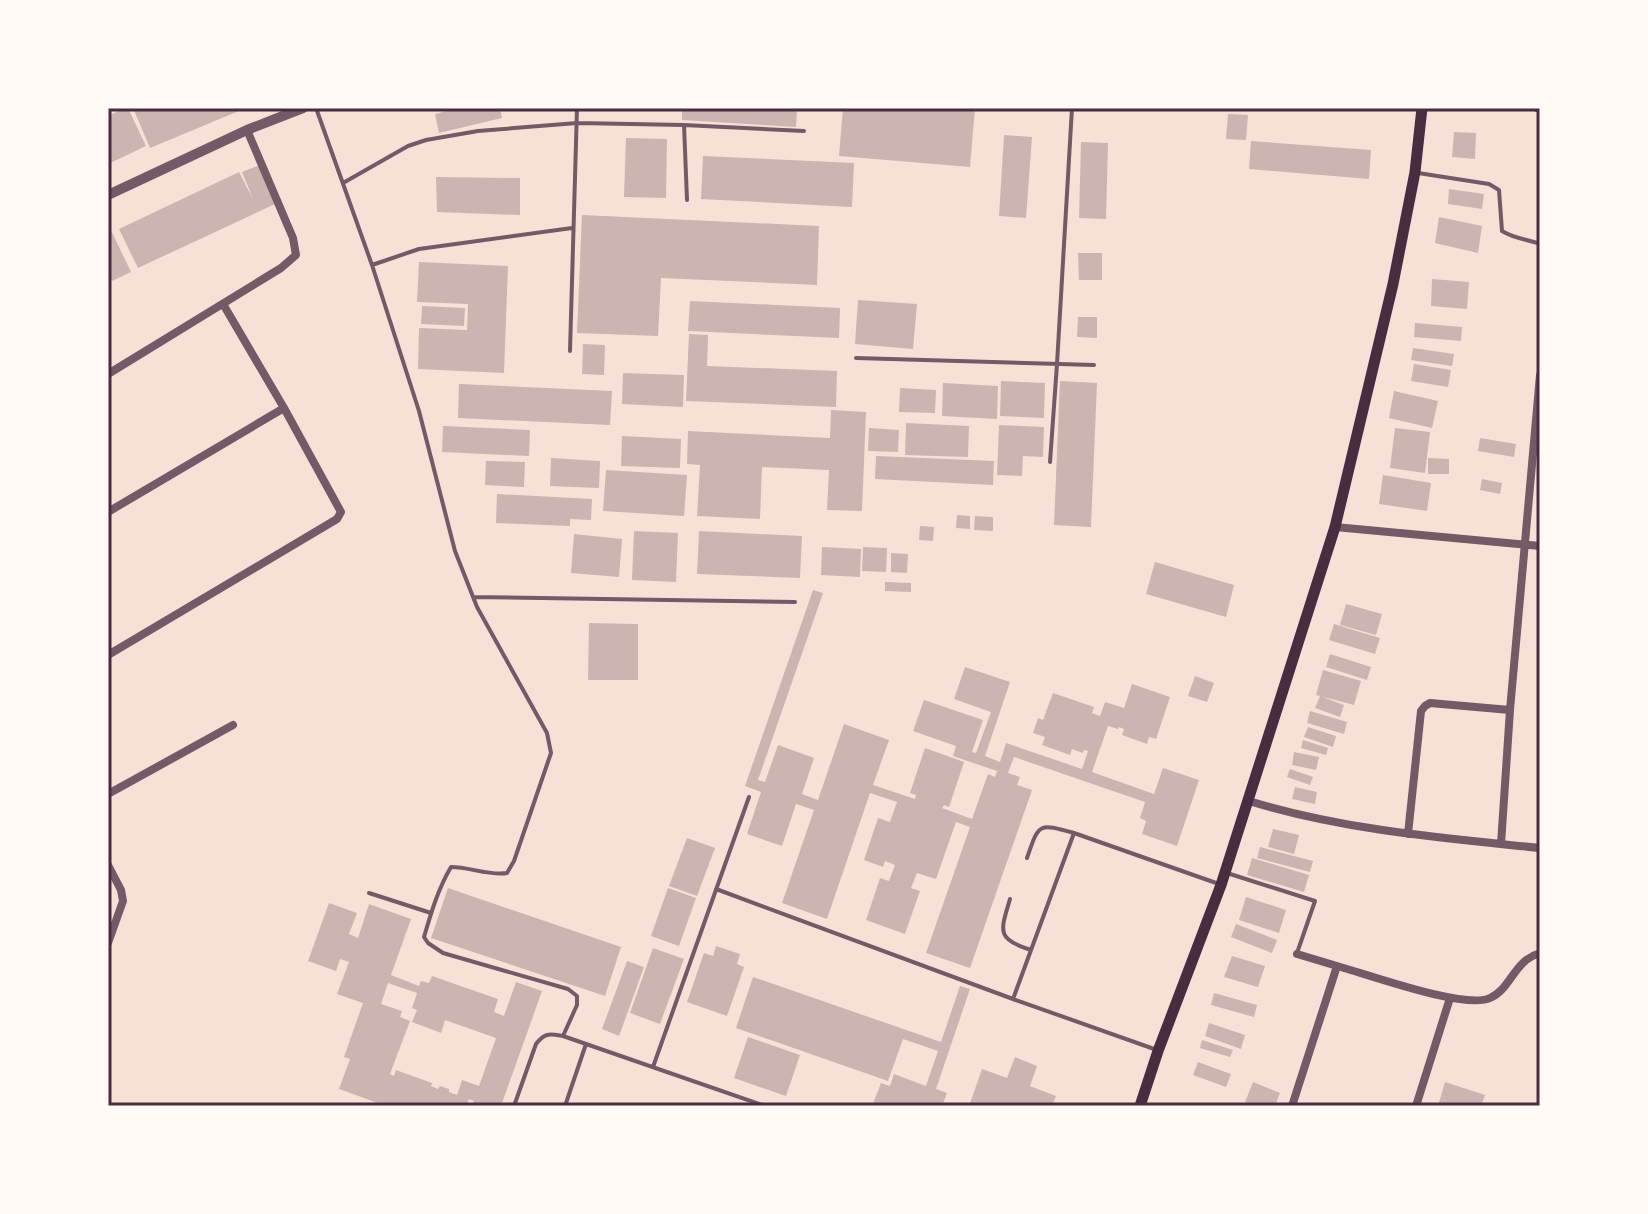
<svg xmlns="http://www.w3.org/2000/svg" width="1648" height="1214" viewBox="0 0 1648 1214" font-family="'DM Sans',sans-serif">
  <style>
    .building { fill: #ccb4b1; fill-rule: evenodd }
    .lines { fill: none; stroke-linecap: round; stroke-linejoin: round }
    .service { stroke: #755966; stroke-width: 4 }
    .minor { stroke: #755966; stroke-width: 8 }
    .tertiary { stroke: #755966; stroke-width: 10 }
    .secondary { stroke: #4a2c40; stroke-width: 11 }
    .neatline { fill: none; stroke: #4a2c40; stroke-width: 3 }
  </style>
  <rect width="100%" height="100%" fill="#f7e1d7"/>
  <path class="building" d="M125,108H128L146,146L108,164V116Z
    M133,108H246L150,148Z
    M458,108H500L502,118L439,133L435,114Z
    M682,108H797L796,127L682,120Z
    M843,108H975L970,167L839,156Z
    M1228,114L1248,115L1246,140L1226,139Z
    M1454,132L1476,133L1475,159L1452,157Z
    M1004,135L1032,137L1026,218L999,216Z
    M626,138L667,139L666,198L624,197Z
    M1251,141L1371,150L1369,179L1249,169Z
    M1081,142L1108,143L1106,219L1079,218Z
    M703,156L854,163L852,207L701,199Z
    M260,165L275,204L138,268L119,229L239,172L253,199L242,172Z
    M436,177L520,178V215L437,212Z
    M1449,189L1484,194L1482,209L1448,204Z
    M582,215L819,226L817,285L661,278L658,336L577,333Z
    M1439,217L1482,226L1478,253L1435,243Z
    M108,224L131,272L112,281L108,272Z
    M1078,253H1102V280H1079Z
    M419,262L508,266L504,373L418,369L419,328L467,330L468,304L417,302Z
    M1432,279L1469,282L1467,309L1431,306Z
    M858,300L917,304L913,349L855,344Z
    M690,301L840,308L839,338L688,331Z
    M422,306L465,308L464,326L421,324Z
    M1078,317H1097V338L1077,337Z
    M1415,323L1462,327L1461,341L1414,337Z
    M689,334L708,335L707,366L837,371L836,407L686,401Z
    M583,344L605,345L604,375L582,374Z
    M1413,348L1454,354L1452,366L1411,360Z
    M1414,364L1451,370L1448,387L1411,381Z
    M623,373L684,375L683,407L622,404Z
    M1001,381L1045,383L1044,418L1000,416Z
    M1060,381L1097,383L1091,527L1054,525Z
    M943,383L998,386L997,419L942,416Z
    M459,384L612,391L610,425L458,418Z
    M900,388L936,390L935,413L899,412Z
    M1394,391L1438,401L1432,428L1389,418Z
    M831,410L866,412L862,511L827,510L829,470L762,467L760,519L697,516L700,465L687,464L688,431L830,438Z
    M906,423L969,426L968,457L905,455Z
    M999,425L1044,427L1043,457L1023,456L1022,476L997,475Z
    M443,426L530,430L529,456L442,452Z
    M869,428L899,430L898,452L868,451Z
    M1395,428L1430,432L1425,473L1390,468Z
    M622,436L681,439L680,468L621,466Z
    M1480,438L1516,444L1514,457L1478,451Z
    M876,456L994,461L993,485L875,479Z
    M551,458L600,461L599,488L550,486Z
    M1428,458L1449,459V474H1428Z
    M486,461L525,462L524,487L485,485Z
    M606,470L687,475L684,516L603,511Z
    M1383,475L1431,483L1427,511L1379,504Z
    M1482,479L1502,483L1500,494L1480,490Z
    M497,494L592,499L591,520L570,519V526L496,523Z
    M957,515L970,516V529L956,528Z
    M975,516L993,517V531L974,530Z
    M920,526L934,527L933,541L919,540Z
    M634,531L678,533L676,582L632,580Z
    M699,531L802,536L800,578L697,574Z
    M574,534L622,539L619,577L571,573Z
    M822,547L861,549L860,577L821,575Z
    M863,547L887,548L886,572L862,571Z
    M891,553L908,554L907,573L891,572Z
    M1155,562L1234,585L1226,617L1146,594Z
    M885,582L911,583V592L885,591Z
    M813,590L823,593L758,780L765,782L778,745L814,758L802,794L818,800L844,724L889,740L873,785L915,799L916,795L910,793L925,748L964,762L949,807L944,805L942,808L972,819L988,774L995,777L997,771L953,756L956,746L913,731L924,700L983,720L972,752L976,753L991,712L954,699L965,667L1010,682L985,756L1000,762L1006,743L1082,769L1088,751L1084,750L1083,753L1072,749L1070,755L1042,745L1045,737L1033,733L1038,718L1043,720L1053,693L1094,707L1092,713L1100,716L1105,702L1124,708L1132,684L1170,697L1156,739L1149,737L1147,744L1122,735L1124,729L1119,727L1118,729L1108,726L1092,772L1154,794L1163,768L1199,780L1177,846L1142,834L1146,821L1140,818L1145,802L1014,757L1008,773L1020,777L1017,785L1032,790L970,968L926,953L970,827L956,822L936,879L917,873L911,888L920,891L905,934L866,920L880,878L889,881L895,865L885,861L883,867L864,860L878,818L890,822L897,802L870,793L827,919L782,903L814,810L796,804L782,846L747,834L761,792L745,786Z
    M1346,604L1382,614L1376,635L1340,625Z
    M589,623L638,624V680H588Z
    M1334,624L1380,638L1375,654L1329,640Z
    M1330,654L1371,667L1367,680L1326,667Z
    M1323,670L1361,681L1354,705L1316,695Z
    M1195,676L1214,683L1207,702L1188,696Z
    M1320,696L1344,705L1340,717L1315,708Z
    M1310,711L1347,722L1344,734L1307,723Z
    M1308,727L1336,736L1333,747L1304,737Z
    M1303,740L1328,748L1326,755L1301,748Z
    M1294,752L1319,757L1316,770L1292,765Z
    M1290,769L1313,777L1310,785L1287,777Z
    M1295,787L1317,792L1315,804L1292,799Z
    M1273,829L1299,835L1294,854L1268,847Z
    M687,838L715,848L697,896L669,886Z
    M1260,847L1313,861L1310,872L1257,858Z
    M1252,858L1309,875L1304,892L1247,875Z
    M448,888L621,947L605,996L431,938Z
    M668,888L696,898L679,946L651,936Z
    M1246,897L1286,910L1279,933L1239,920Z
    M329,903L357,913L349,934L358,938L369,904L411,919L391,975L419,986L421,981L429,983L432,976L498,999L494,1012L504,1016L516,982L542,991L501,1106H472L474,1101L469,1099L466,1106H386L339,1089L350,1059L344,1057L363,1003L337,994L349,962L340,959L336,971L308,961ZM388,983L417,993L412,1008L417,1010L412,1022L441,1033L445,1020L496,1038L479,1086L462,1080L457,1095L449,1092V1089L440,1086L438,1089L431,1086L432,1083L396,1070L394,1076L390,1074L410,1021L400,1017L402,1011L381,1004Z
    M1236,924L1277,940L1272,953L1231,937Z
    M716,946L740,954L737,964L744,967L727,1016L687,1002L704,953L713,956Z
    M653,948L684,959L660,1024L630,1013Z
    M1232,956L1265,966L1258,987L1224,977Z
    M627,961L644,967L619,1036L602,1029Z
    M753,977L941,1042L960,986L970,989L936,1089L947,1093L942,1106H878L873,1104L881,1083L890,1086L894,1074L926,1086L938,1051L903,1039L888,1081L736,1028Z
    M1214,993L1257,1005L1254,1017L1211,1005Z
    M1209,1023L1245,1035L1241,1049L1205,1036Z
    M748,1037L800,1055L786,1096L734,1078Z
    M1202,1040L1233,1050L1230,1057L1200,1048Z
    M1015,1057L1037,1066L1030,1086L1056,1096L1052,1106H1006L999,1104L998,1106H969L982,1069L1007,1078Z
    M1198,1062L1231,1074L1226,1087L1193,1075Z
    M1253,1082L1280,1093L1275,1106H1254L1245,1102Z
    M1445,1082L1485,1095L1481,1106H1438Z"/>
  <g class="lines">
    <path class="service" d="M316,108L372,265L419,411L455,551L477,607L547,733L551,753L514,861L507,873C489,876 470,867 451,867C438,889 431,913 424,937L428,943L443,953L568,989L577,996V1005L563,1036
      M684,125L687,200
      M1418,173L1489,184L1499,190L1502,231C1515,239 1527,239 1540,244
      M343,183L408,146L426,140L478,131L577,123L684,125L804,131
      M372,265L419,249L572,228
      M570,351L577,108
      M856,358L1094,365
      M1050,462L1057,364L1072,108
      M474,597L795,602
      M1027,858C1039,823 1038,823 1074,833
      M1227,873L1315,901L1297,953
      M716,889L1013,999
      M369,893L431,913
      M1010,899C1001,930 995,939 1031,950
      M1157,1050L1013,999L1074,833L1219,884
      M653,1067L749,797
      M514,1106L536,1044C545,1032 550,1034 563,1036L765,1106
      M565,1106L586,1044"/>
    <path class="minor" d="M1537,108H1540
      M108,374L281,268L296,255L293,238L247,130
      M108,512L284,408
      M1335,527L1540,546
      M108,655L337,519L341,512L284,408L223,304
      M108,794L233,725
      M1249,801C1343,830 1443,838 1540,848
      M1408,834L1421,711L1425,706L1430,703L1510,710
      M1501,844L1510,710L1540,375
      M108,865L121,890L123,901L108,943
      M1337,966C1367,974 1465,1010 1490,998C1512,988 1513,961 1540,953
      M1292,1106L1337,966L1297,954
      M1416,1106L1450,998"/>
    <path class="tertiary" d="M108,195L247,130L303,108"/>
    <path class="secondary" d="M1140,1106L1158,1051L1221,885L1335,527L1393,284L1415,172L1422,108"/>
  </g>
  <rect width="1648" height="1214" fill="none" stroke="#fffaf5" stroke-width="220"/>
  <rect x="110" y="110" width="1428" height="994" class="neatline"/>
</svg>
